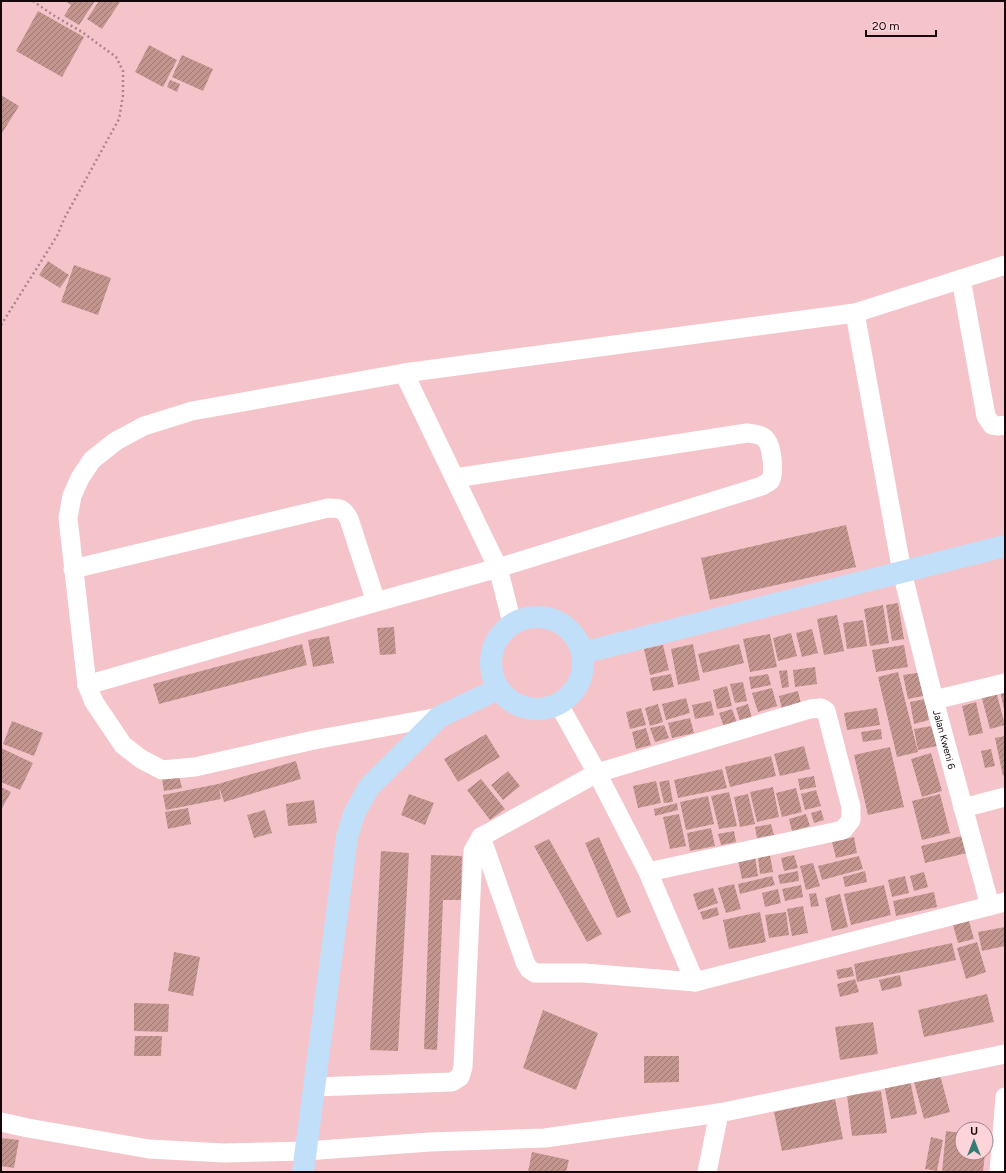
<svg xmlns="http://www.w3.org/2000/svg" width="1006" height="1173" viewBox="0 0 1006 1173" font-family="Figtree,sans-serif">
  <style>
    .building { fill: url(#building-hatch) }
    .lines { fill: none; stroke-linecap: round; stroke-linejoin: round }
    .path { stroke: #aa848a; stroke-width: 2.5; stroke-dasharray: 2 3; stroke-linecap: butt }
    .street { stroke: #fff; stroke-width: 19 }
    .secondary { stroke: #c1dff8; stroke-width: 22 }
    .labels { text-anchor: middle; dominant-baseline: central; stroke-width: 3; stroke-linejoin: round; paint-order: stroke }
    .street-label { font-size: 10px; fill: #17070a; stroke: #fcd4da }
  </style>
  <defs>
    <pattern id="building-hatch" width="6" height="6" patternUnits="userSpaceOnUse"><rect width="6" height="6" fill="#c3958f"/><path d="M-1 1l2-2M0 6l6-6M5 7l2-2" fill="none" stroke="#9d7873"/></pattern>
  </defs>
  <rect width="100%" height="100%" fill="#f5c4cb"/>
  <path class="building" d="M65,1H95L79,25L64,16L71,5Z
    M99,1H117L120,2L102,29L87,19Z
    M38,11L84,37L62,77L16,51Z
    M149,45L177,60L163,87L135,72Z
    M182,55L213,69L203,91L172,77Z
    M170,80L180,84L177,92L167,87Z
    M1,95L19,106L2,133L1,132Z
    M48,261L69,275L60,288L39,275Z
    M74,265L111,278L98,315L61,302Z
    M846,525L856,567L710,600L701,558Z
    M898,603L904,639L892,641L886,605Z
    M883,605L889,643L870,646L864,609Z
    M837,615L844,651L824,655L817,619Z
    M863,620L867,646L847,649L843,623Z
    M394,627L396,654L380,655L377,628Z
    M812,629L818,653L802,657L796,633Z
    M791,633L797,656L778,661L773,638Z
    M770,634L777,667L750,672L743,639Z
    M329,636L334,663L313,667L308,640Z
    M302,644L307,665L159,704L153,684Z
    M693,644L700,680L678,685L671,649Z
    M739,644L744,663L703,673L698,654Z
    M663,645L669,670L650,675L644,649Z
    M904,645L908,667L876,672L872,650Z
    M815,667L817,684L795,687L793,670Z
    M787,670L789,687L782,688L779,671Z
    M898,672L918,752L897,757L878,677Z
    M923,672L928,695L908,699L903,675Z
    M671,674L674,687L653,691L650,678Z
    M768,674L771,685L751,689L749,677Z
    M743,682L747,701L735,703L730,684Z
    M727,686L732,706L717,709L713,690Z
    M772,688L777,706L758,712L752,693Z
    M1005,690V709H1004L1000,691Z
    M798,691L801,704L782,709L779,696Z
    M996,691L1005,725L990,729L981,695Z
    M686,698L690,713L666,720L662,704Z
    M925,699L929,720L914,724L910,702Z
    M711,701L714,715L695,719L692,705Z
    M976,702L983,733L969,736L962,706Z
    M658,704L663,722L650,726L645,708Z
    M748,704L752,718L740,721L736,708Z
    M641,708L646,725L630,729L626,712Z
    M877,708L880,725L847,730L844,713Z
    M732,709L737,723L724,727L719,713Z
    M690,718L694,733L672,738L668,723Z
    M12,721L43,733L34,756L3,744Z
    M664,725L669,738L655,742L650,728Z
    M938,725L942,745L918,750L914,729Z
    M646,728L651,745L636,749L632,732Z
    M881,729L882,739L863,742L861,732Z
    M486,734L500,757L458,782L444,759Z
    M1005,736V775L1003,776L995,738Z
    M804,746L810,769L780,776L774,754Z
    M890,747L904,807L868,815L854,755Z
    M1,748L33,763L20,790L1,782Z
    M991,749L995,766L985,768L981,751Z
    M931,753L942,791L922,797L911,759Z
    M771,756L776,776L730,787L725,767Z
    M296,761L301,779L224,802L219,787L221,799L166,810L163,795L218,784Z
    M722,769L727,788L678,798L674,780Z
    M508,771L520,786L503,800L491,785Z
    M179,776L182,788L164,791L162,779Z
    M814,776L816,787L800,790L798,779Z
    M481,779L505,809L490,820L467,790Z
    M669,780L673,802L664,803L659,782Z
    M656,781L661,803L638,808L633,786Z
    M1,787L11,792L1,810Z
    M773,787L779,817L757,822L750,792Z
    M796,788L802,812L782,817L776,793Z
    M816,790L821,806L805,810L801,794Z
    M729,792L737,826L719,829L711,796Z
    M409,794L434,803L425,825L401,815Z
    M748,794L755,824L740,827L734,797Z
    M940,794L950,833L922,840L912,801Z
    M708,796L714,824L686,830L680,802Z
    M314,800L317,823L288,826L286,804Z
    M677,803L678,810L655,816L654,809Z
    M188,808L191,824L168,829L165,812Z
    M265,810L272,833L254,838L247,815Z
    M821,810L824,820L814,823L811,813Z
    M679,814L686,846L670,849L663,817Z
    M806,814L810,826L792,831L789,819Z
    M771,824L774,835L757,838L755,827Z
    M711,828L715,846L690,851L687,833Z
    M734,831L736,842L721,845L718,834Z
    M962,836L967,853L925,863L921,846Z
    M599,837L631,912L617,918L585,843Z
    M854,837L857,853L836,858L832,842Z
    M549,839L602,934L587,942L534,846Z
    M381,851L409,853L398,1051L370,1050Z
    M431,855L462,856L461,900H443L437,1050L424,1049Z
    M770,855L773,872L760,874L758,857Z
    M794,855L798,868L784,871L781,858Z
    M755,856L758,876L742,879L738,860Z
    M859,856L863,869L822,880L818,866Z
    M813,863L820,886L806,890L800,866Z
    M798,871L799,881L780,884L778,875Z
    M865,871L867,882L845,887L843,877Z
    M924,872L928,887L914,891L910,876Z
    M772,876L775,885L740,894L738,884Z
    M905,876L909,893L892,897L888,880Z
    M734,884L741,909L726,913L718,888Z
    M801,885L803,897L785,901L782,889Z
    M884,885L891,915L851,925L844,894Z
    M713,888L718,903L698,910L693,894Z
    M778,889L781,903L765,907L762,893Z
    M934,892L937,907L896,916L893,901Z
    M816,893L819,906L811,907L809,894Z
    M840,894L848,927L832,931L825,898Z
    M803,906L808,933L792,936L787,909Z
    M717,907L719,915L703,920L700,912Z
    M760,912L766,942L729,949L723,920Z
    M786,912L789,935L769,938L765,915Z
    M969,921L974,939L958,943L953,925Z
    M1005,927V946L982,951L978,932Z
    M977,942L986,972L966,979L957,948Z
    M952,943L956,960L857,982L854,964Z
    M174,952L200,957L193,996L168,991Z
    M852,967L854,976L838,979L836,970Z
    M900,975L902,986L882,991L879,980Z
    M855,979L859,992L840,997L837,984Z
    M987,994L994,1022L924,1037L918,1010Z
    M134,1003L169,1004L168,1032L134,1031Z
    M543,1010L598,1033L576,1090L523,1068Z
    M873,1022L878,1054L840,1060L835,1027Z
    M135,1036H162L161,1056H134Z
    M644,1056H679V1082L644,1083Z
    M909,1075L917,1114L891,1119L883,1080Z
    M940,1075L950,1112L924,1119L914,1082Z
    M881,1091L887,1133L852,1136L847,1095Z
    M835,1099L843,1139L782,1151L774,1112Z
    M946,1131L962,1133V1153H985L983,1172H942Z
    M931,1137L943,1140L937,1171L925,1169Z
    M1,1138L19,1140L14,1168L1,1166Z
    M532,1152L569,1160L566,1172H528Z"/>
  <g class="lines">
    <path class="path" d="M1,325L57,236L64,219L119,119L123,95V71L116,57L82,32L53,15L33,1"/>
    <g class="street">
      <path d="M961,279L986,416L992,425L999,426L1005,425"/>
      <path id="s1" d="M855,313L902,572L934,700L990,906"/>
      <path d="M404,373L498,568L512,623"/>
      <path d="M73,569L328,508C340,508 343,508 349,519L376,602"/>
      <path d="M87,685L376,602L498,568L762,486C764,484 768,483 770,481C775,476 772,447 767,441C763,434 754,434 747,433L455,478"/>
      <path d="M934,700L1005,683"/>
      <path d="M558,703L597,773L648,872L695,982"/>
      <path d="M439,717L314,740L195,767L162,770L141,759L123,745L94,702L87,685L68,518L72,496L80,478L92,460L116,441L144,426L192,411L404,373L855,313L1005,265"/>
      <path d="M963,808L1005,797"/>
      <path d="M481,837L525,962L529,969L535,973H584L695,982L1005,902"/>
      <path d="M314,1087L452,1082L460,1077L463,1067L473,851L481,837L597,773L810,709L821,708L826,711L851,807V820L843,830L648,872"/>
      <path d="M1,1122L28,1128L149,1149L224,1153L306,1151L430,1142L545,1138L719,1113L1005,1054"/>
      <path d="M707,1172L719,1113"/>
      <path d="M999,1172L1005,1097"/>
    </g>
    <path class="secondary" d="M491 663a46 46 0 1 1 92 0a46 46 0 1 1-92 0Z
      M582,653L1005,546
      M303,1172L347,837L354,814L369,787L439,717L498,689"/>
  </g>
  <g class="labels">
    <g class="street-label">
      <text stroke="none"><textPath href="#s1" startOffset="436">Jalan Kweni 6</textPath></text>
    </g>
  </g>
  <rect width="1006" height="1173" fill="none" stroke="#17070a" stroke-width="4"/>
  <g transform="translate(974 1141)"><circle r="19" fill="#fcd4da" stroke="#a08287"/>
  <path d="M0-3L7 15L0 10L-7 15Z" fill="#337b75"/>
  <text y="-6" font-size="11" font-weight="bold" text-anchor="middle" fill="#17070a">U</text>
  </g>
  <path d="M866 30v6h70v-6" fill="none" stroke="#17070a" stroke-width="2"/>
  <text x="872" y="30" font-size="12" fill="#17070a" stroke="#fcd4da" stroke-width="3" paint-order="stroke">20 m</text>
</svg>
